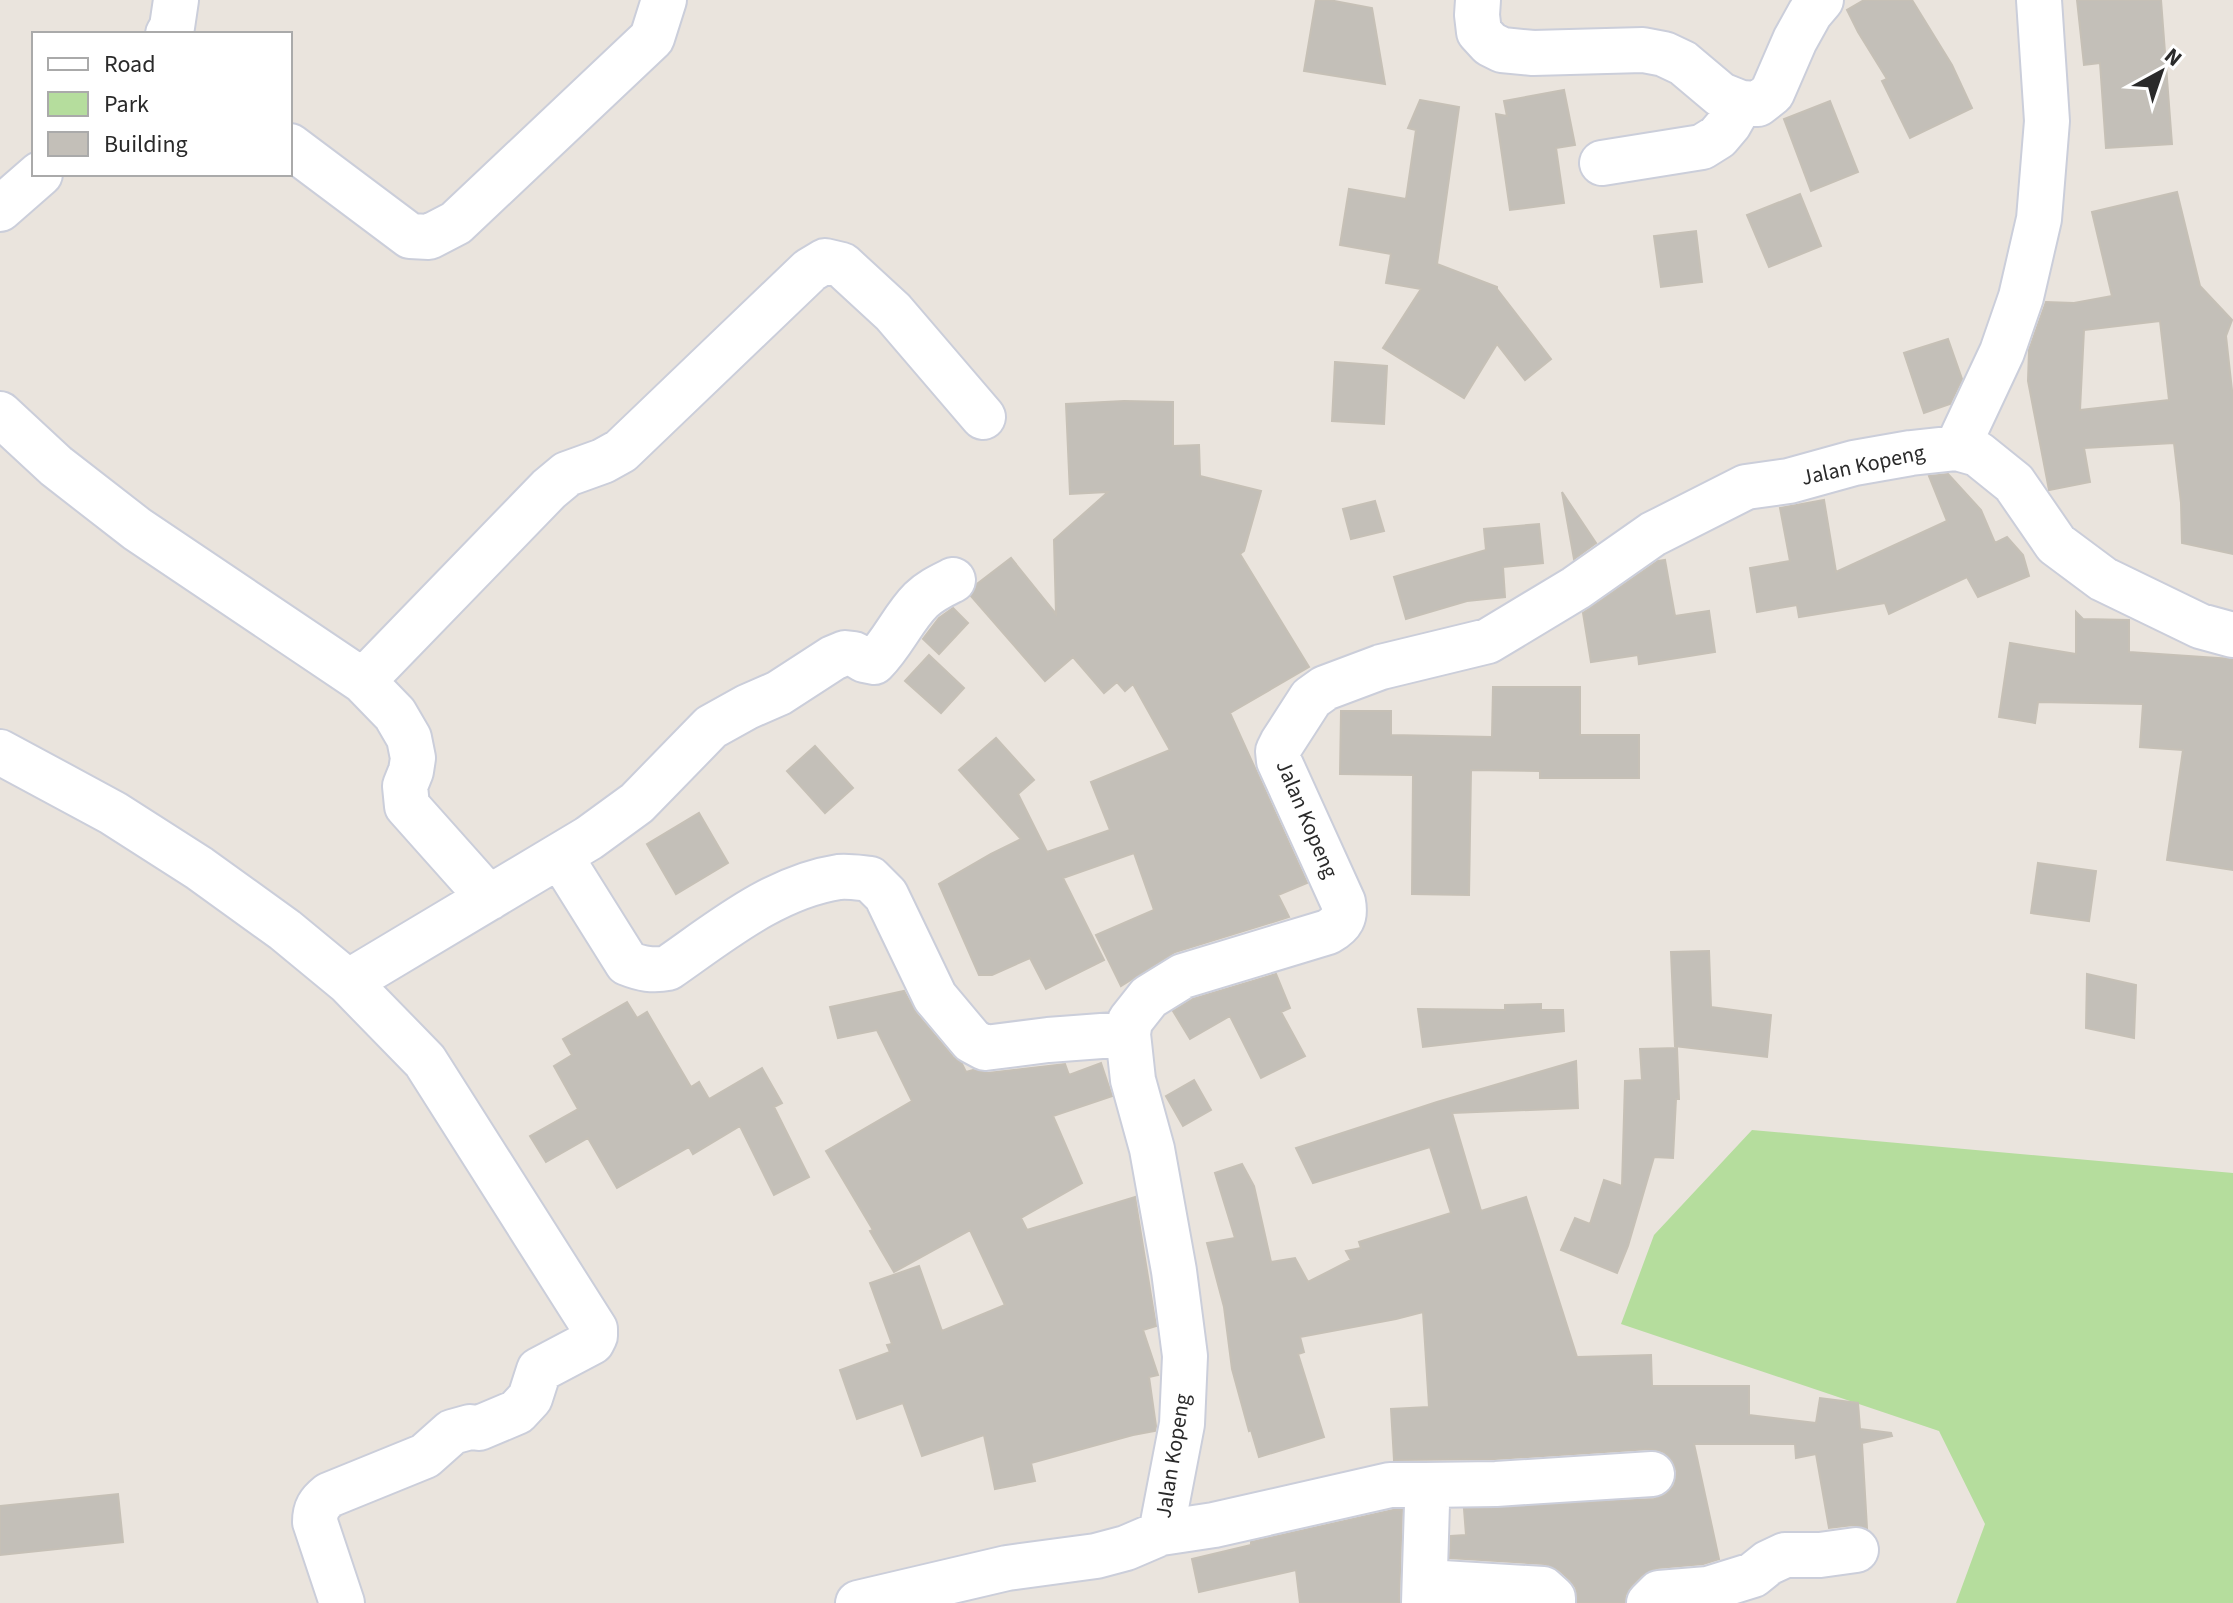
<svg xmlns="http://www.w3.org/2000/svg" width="2233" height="1603" viewBox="0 0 2233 1603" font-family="'Source Sans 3',sans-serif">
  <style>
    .green { fill: #b5dd9d }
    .building { fill: #c3bfb8; stroke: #c6c0b6; stroke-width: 2; fill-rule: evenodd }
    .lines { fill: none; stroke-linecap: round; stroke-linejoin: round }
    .minor-casing { stroke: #cbceda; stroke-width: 48 }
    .minor { stroke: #fff; stroke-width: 44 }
    .labels { text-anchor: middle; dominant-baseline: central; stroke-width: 8; stroke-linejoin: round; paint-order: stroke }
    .street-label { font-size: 22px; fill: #2a2a2a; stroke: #fff }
  </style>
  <rect width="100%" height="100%" fill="#eae4dd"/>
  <path class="green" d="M1752,1130L2233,1173V1603H1956L1985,1524L1939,1431L1621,1324L1654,1235Z"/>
  <path class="building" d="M1316,0H1329L1372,8L1385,84L1304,71Z
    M1864,0H1912L1952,65L1972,108L1910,138L1882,81L1887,79L1858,32L1847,10Z
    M2077,0H2161L2172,144L2106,148L2100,63L2084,65Z
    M1564,90L1575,145L1556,148L1564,203L1510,210L1496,114L1507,116L1504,101Z
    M1420,100L1459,107L1437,264L1497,287V289L1551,359L1525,380L1497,344L1464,398L1383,348L1421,289L1386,283L1391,254L1340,245L1349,189L1406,199L1416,130L1408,128Z
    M1830,101L1858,172L1811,191L1784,119Z
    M2177,192L2200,286L2232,320L2226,336L2233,399V554L2182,543L2181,503L2174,443L2084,448L2090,482L2049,490L2028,381L2029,350L2046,302L2074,303L2112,296L2092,212ZM2160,321L2169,400L2080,410L2084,330Z
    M1800,194L1821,246L1769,267L1747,215Z
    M1696,231L1702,282L1661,287L1654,236Z
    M1948,339L1962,379L1950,404L1924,413L1904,353Z
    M1335,362L1387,366L1384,424L1332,421Z
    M1124,401L1173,402V446L1199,445L1200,476L1261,491L1244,551L1240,554L1309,667L1230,713L1307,883L1278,895L1289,917L1175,952L1121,986L1096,935L1154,910L1134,853L1063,878L1104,960L1046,989L1030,958L992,975H979L939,884L991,854L1021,839L959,770L996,738L1034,780L1018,794L1047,852L1110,830L1091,782L1170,750L1133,684L1125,691L1117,682L1104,693L1073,657L1045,681L971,596L977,584L1011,558L1056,614L1054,540L1108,492L1070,494L1066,404Z
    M1948,474L1981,510L1995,543L2007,537L2023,555L2029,576L1978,597L1967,577L1889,614L1885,603L1799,617L1797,605L1757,612L1750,568L1790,561L1780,508L1824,500L1836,572L1947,521L1929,476Z
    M1562,492L1596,543L1574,559Z
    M1375,501L1384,531L1351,539L1343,509Z
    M1539,524L1543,563L1503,567L1505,597L1467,601L1406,619L1394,577L1486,550L1484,529Z
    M1665,560L1675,616L1709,611L1715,652L1639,664L1638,655L1591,662L1583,613L1658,561Z
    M953,608L968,623L939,654L923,639L939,618Z
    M2076,612L2083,619L2129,620V652L2233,659V870L2167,860L2183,750L2140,747L2143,704L2038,702L2035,723L1999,717L2010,643L2076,654Z
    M929,655L964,688L941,713L905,681Z
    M1493,687H1580V735H1639V778H1540V771L1471,770L1469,895L1412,894L1413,775L1340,774L1341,711H1391V735L1492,737Z
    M815,746L853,788L825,813L787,771Z
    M699,813L728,863L676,894L647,844Z
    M2038,863L2096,871L2089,921L2031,913Z
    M1709,951L1711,1007L1771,1015L1767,1057L1675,1046L1671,952Z
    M1276,974L1290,1008L1281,1012L1305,1056L1261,1078L1230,1016L1190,1039L1173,1011L1193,999Z
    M2087,974L2136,985L2134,1038L2086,1028Z
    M904,991L916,1013L953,1057L962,1064L966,1072L973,1070L988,1073L1065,1064L1069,1075L1101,1063L1112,1096L1053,1116L1082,1183L1021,1218L1027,1230L1135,1197L1156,1326L1143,1330L1158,1375L1149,1377L1156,1426L1155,1431L1133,1435L1031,1463L1035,1481L995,1489L984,1435L922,1456L903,1403L857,1419L840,1370L890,1352L887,1345L892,1344L870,1283L919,1266L942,1331L1005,1305L970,1230L894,1272L870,1231L873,1230L826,1151L912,1101L877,1030L838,1038L830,1007Z
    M627,1002L637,1018L647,1012L691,1087L699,1082L709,1099L762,1068L782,1103L774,1107L809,1177L774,1195L740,1126L693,1154L689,1147L617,1188L588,1138L546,1162L530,1136L578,1109L554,1066L572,1055L563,1039Z
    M1541,1004V1010H1563L1564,1031L1423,1047L1418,1009L1505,1010V1005Z
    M1677,1048L1679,1099H1676L1673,1158L1654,1157L1628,1246L1617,1273L1561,1250L1575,1218L1590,1224L1604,1180L1622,1186L1625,1081L1642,1080L1640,1049Z
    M1576,1061L1578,1108L1452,1113L1481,1211L1526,1197L1577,1357L1651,1355L1652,1386H1749V1415L1816,1423L1820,1398L1858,1403L1860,1429L1891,1433L1892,1436L1862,1443L1867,1528L1853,1525L1829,1528L1816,1454L1796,1458L1795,1444H1694L1719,1559L1703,1564L1657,1568L1642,1575L1631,1586L1625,1596V1603H1578L1576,1588L1570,1580L1559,1570L1545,1564L1450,1558L1451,1536L1466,1535L1464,1509L1654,1499L1665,1495L1674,1486L1677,1472L1673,1461L1664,1452L1650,1449L1495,1459L1394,1460L1391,1409L1429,1407L1423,1312L1396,1319L1300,1337L1304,1352L1298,1354L1324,1437L1259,1457L1251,1430L1249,1431L1232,1369L1224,1307L1207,1243L1235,1238L1215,1173L1242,1164L1254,1186L1271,1262L1295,1258L1308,1282L1351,1260L1346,1251L1361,1248L1359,1242L1451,1213L1430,1147L1313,1183L1296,1148L1437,1102Z
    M1194,1080L1211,1110L1183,1126L1166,1096Z
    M118,1494L123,1542L0,1555V1506Z
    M1393,1510H1402L1399,1603H1300L1296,1570L1199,1592L1192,1559L1251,1545V1542Z"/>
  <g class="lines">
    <g class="minor-casing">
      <path id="minor" d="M1478,0L1477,15L1479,32L1490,44L1502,50L1533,53L1643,50L1664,54L1683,63L1721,95L1741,103L1758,104L1772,93L1795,40L1810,13L1821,0
        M168,34L172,27L176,0
        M290,146L410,236L429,237L456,223L652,38L664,0
        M1602,163L1702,147L1718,137L1729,124L1741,103
        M0,209L40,174
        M0,414L56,466L137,529L363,681L395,714L409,738L413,758L411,771L405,786L407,806L489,898
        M1957,448L2002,352L2021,297L2039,219L2047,121L2039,0
        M363,681L549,489L567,474L603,461L621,451L810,270L825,261L842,265L893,312L983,417
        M0,752L113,813L199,868L285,930L348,982L425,1061L595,1329V1336L592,1342L539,1370L530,1398L517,1412L479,1428L470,1427L452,1432L425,1456L329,1495C319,1503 315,1509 315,1522L342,1603
        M560,856L627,963C642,969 653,971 668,968C720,932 774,887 839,877C849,876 860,878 870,879L886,895L935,997L972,1041L985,1048L1048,1040L1128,1034
        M348,982L589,838L637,803L711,727L747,707L779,693L833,658L845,653L854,654L864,660L874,662C893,643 903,618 921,600C930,591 941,586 953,580
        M1425,1485L1496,1484L1652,1474
        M1161,1533L1214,1525L1390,1485H1425L1427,1504L1424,1603
        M1426,1582L1543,1589L1553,1598V1603
        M858,1603L1007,1568L1096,1556L1126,1548L1161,1533L1182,1424L1185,1356L1174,1271L1152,1149L1133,1080L1128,1034L1130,1021L1149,997L1183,976L1328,932C1342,924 1346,917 1343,902L1279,761L1278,751L1282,743L1311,698L1325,688L1381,667L1488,641L1576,588L1653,534L1746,487L1789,481L1854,463L1911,453L1957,448L1978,454L2014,483L2056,544L2103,579L2200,626L2233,635
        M1649,1603L1659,1593L1708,1589L1753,1575L1768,1563L1785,1555H1820L1856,1550"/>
    </g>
    <use href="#minor" class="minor"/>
  </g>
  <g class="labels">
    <g class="street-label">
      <text transform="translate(1863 465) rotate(-12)">Jalan Kopeng</text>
      <text transform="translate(1307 819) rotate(67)">Jalan Kopeng</text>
      <text transform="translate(1173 1456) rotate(-81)">Jalan Kopeng</text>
    </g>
  </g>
  <rect x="32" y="32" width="260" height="144" fill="#ffffff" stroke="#aaaaaa" stroke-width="2"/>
  <rect x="48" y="58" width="40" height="12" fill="#ffffff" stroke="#aaaaaa" stroke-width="2"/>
  <text x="104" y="72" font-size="24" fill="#2a2a2a">Road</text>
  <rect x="48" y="92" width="40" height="24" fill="#b5dd9d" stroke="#aaaaaa" stroke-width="2"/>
  <text x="104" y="112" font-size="24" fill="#2a2a2a">Park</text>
  <rect x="48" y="132" width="40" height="24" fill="#c3bfb8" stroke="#aaaaaa" stroke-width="2"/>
  <text x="104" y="152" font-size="24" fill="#2a2a2a">Building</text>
  <g transform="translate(2161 72) rotate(40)" stroke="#ffffff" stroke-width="6" paint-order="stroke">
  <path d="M0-6L14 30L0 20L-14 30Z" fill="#2a2a2a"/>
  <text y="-12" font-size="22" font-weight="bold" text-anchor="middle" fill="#2a2a2a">N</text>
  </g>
</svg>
